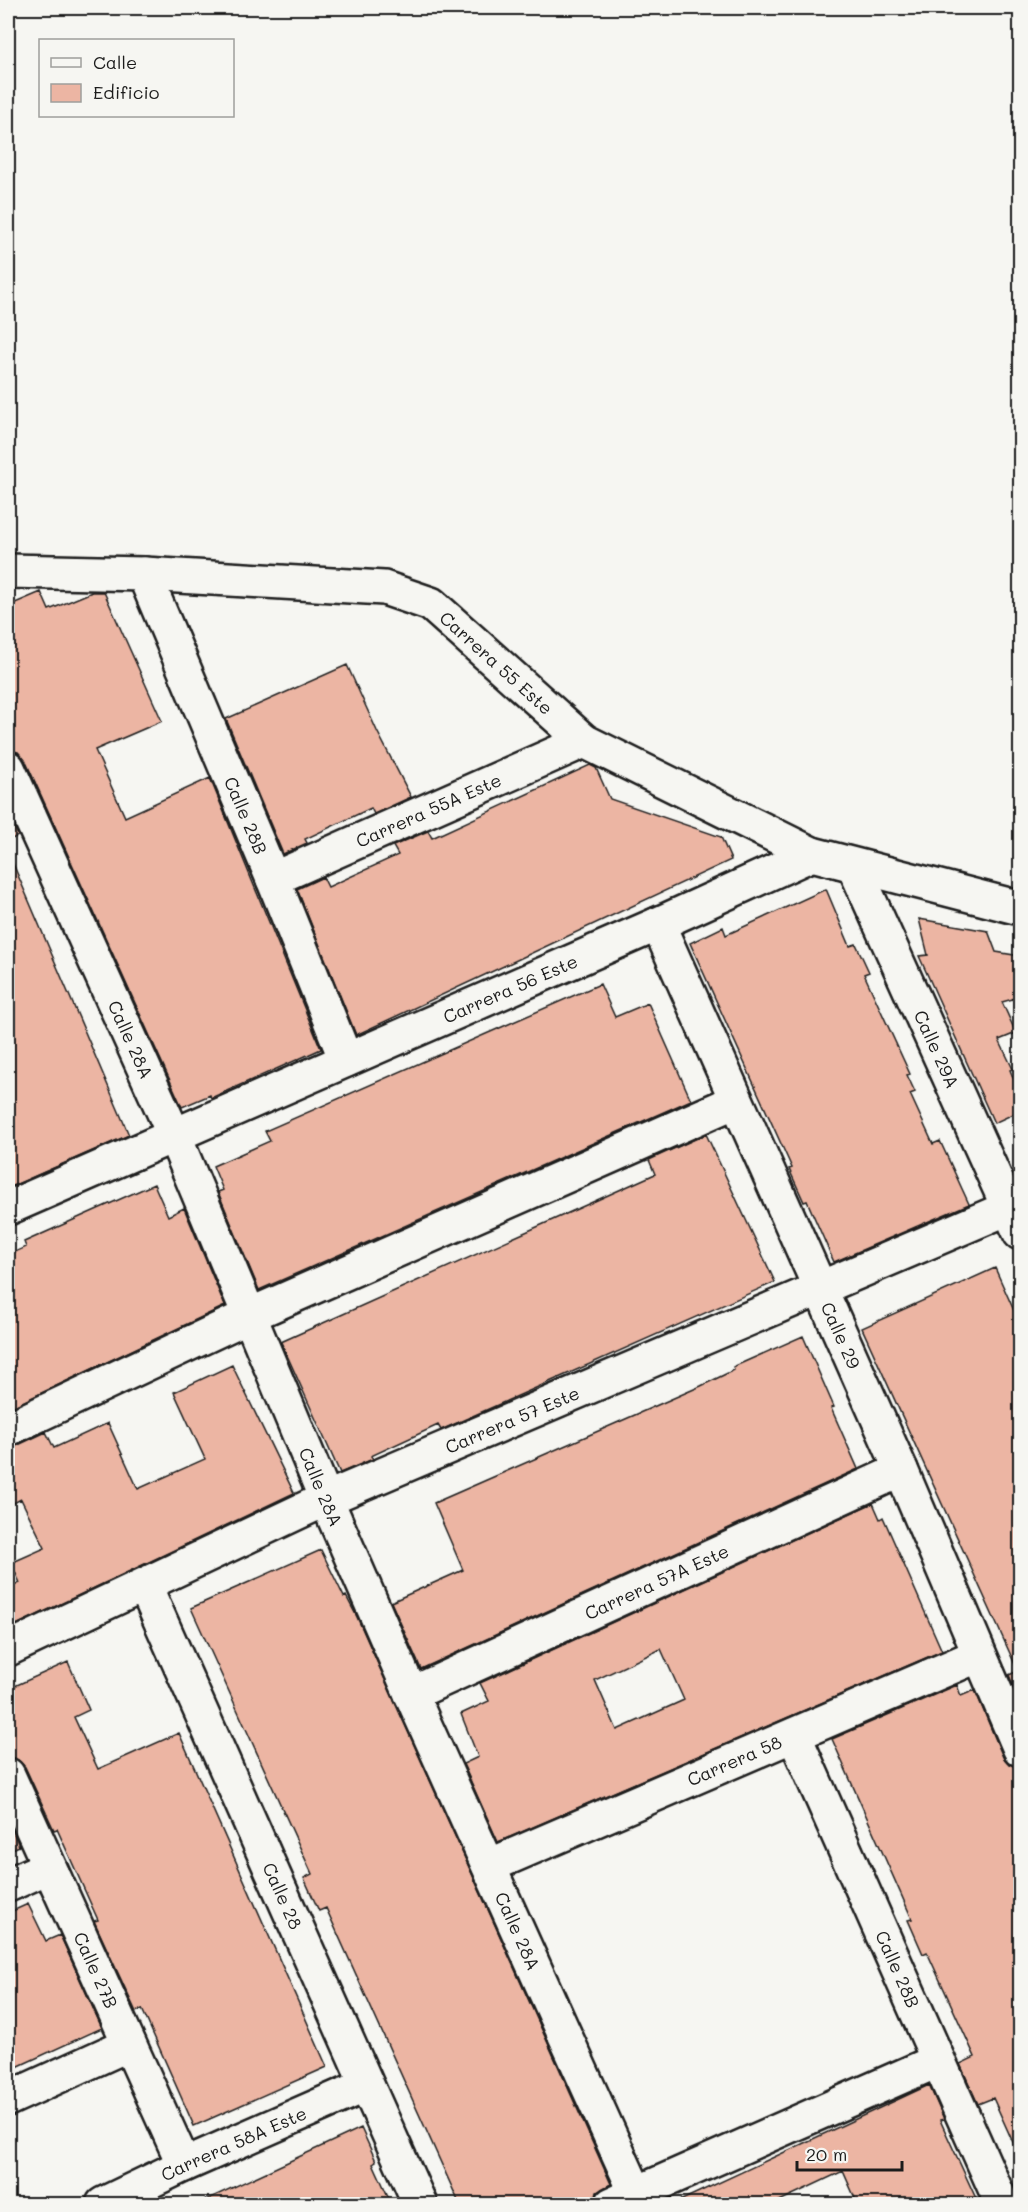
<svg xmlns="http://www.w3.org/2000/svg" width="1028" height="2212" viewBox="0 0 1028 2212" font-family="Mali,sans-serif">
  <style>
    .building { fill: #ecb5a3; stroke: #1c1c1c; stroke-width: 1.5; fill-rule: evenodd }
    .lines { fill: none; stroke-linecap: round; stroke-linejoin: round }
    .minor-casing { stroke: #1c1c1c; stroke-width: 38 }
    .minor { stroke: #f6f6f2; stroke-width: 33 }
    .labels { text-anchor: middle; dominant-baseline: central; stroke-width: 4.5; stroke-linejoin: round; paint-order: stroke }
    .street-label { font-size: 18px; fill: #1c1c1c; stroke: #f6f6f2 }
  </style>
  <rect width="100%" height="100%" fill="#f6f6f2"/>
  <filter id="ink" filterUnits="userSpaceOnUse"><feTurbulence type="fractalNoise" baseFrequency=".0167" numOctaves="2"/><feDisplacementMap in="SourceGraphic" scale="12" xChannelSelector="R" yChannelSelector="G"/><feConvolveMatrix kernelMatrix="1 2 1 2 8 2 1 2 1" color-interpolation-filters="sRGB"/></filter>
  <g filter="url(#ink)">
    <path class="building" d="M41,592L49,610L92,592H104L162,721L95,750L125,817L210,778L321,1049L211,1098L210,1095L182,1107L25,760L18,752L8,750V606Z
      M347,665L377,731L411,797L374,814L371,808L305,839L307,843L283,854L226,719Z
      M590,765L596,768L610,799L721,837L731,860L356,1035L297,889L323,877L328,887L398,855L393,846L428,831L432,838Z
      M8,812L18,836L8,841Z
      M8,852L129,1135L8,1188Z
      M826,889L850,946L856,944L869,972L864,974L910,1074L907,1075L915,1092L910,1094L933,1144L940,1141L969,1204L834,1262L807,1201L804,1202L789,1169L792,1168L690,943L723,927L726,935Z
      M919,919L988,931L996,952L1020,956V997L1002,1002L1016,1033L999,1040L1013,1069L1010,1070L1020,1094V1111L994,1123L919,956L928,955Z
      M600,984L615,1017L648,1003L691,1100L259,1290L218,1192L223,1190L213,1166L270,1141L265,1131Z
      M706,1134L775,1282L441,1430L438,1425L371,1456L373,1459L340,1473L281,1342L655,1174L649,1160Z
      M154,1184L168,1216L184,1208L225,1306L8,1409V1255L26,1247L24,1242Z
      M995,1268L1020,1324V1702L1009,1675L1018,1671L862,1328Z
      M803,1336L834,1407L831,1408L858,1469L421,1669L391,1602L463,1570L434,1503L701,1386L734,1370L733,1367Z
      M232,1365L294,1493L8,1629V1589L20,1583L11,1563L45,1548L21,1499L8,1506V1448L16,1446L46,1432L54,1448L108,1423L138,1489L205,1459L174,1392Z
      M873,1503L880,1519L883,1517L942,1651L498,1842L463,1764L478,1757L461,1714L489,1701L480,1683ZM661,1649L684,1700L617,1730L595,1680Z
      M321,1550L344,1597L346,1596L357,1617L611,2184L597,2192L594,2205H460L326,1908L319,1911L304,1878L312,1874L191,1608Z
      M68,1662L89,1710L74,1717L98,1769L179,1733L327,2067L194,2126L142,2009L136,2012L94,1921L98,1920L57,1829L54,1830L25,1767L18,1760L8,1757V1689Z
      M957,1685L961,1696L975,1690L1003,1757L1009,1764L1020,1767V2158L993,2098L978,2104L960,2064L975,2057L927,1952L923,1954L908,1920L912,1919L832,1739Z
      M8,1819L19,1846L8,1851Z
      M28,1904L46,1941L60,1935L102,2028L8,2071V1913Z
      M929,2085L944,2119L940,2120L979,2205H858L843,2171L771,2205H671Z
      M361,2128L376,2161L373,2163L392,2205H195Z"/>
    <g class="lines">
      <g class="minor-casing">
        <g id="minor">
          <path id="s1" d="M8,571L144,574L384,588L431,604L584,741L812,854L1020,908"/>
          <path id="s2" d="M144,574L273,879L346,1060"/>
          <path id="s3" d="M8,768L174,1135L326,1499L411,1694L641,2204"/>
          <path id="s4" d="M854,866L1020,1233"/>
          <path id="s5" d="M273,879L584,741"/>
          <path id="s6" d="M658,924L901,1470L1020,1749"/>
          <path id="s7" d="M8,1208L658,924L812,854"/>
          <path d="M8,1429L250,1315L736,1101"/>
          <path id="s8" d="M145,1586L420,2204"/>
          <path id="s9" d="M8,1649L326,1499L1020,1203"/>
          <path id="s10" d="M411,1694L901,1470"/>
          <path id="s11" d="M794,1735L1002,2204"/>
          <path id="s12" d="M8,1775L184,2165"/>
          <path id="s13" d="M489,1866L979,1655"/>
          <path d="M8,1885L48,1867"/>
          <path d="M8,2099L129,2044"/>
          <path id="s14" d="M103,2204L184,2165L366,2085"/>
          <path d="M612,2204L937,2061"/>
        </g>
      </g>
      <use href="#minor" class="minor"/>
    </g>
  </g>
  <g class="labels">
    <g class="street-label">
      <text stroke="none"><textPath href="#s1" startOffset="514">Carrera 55 Este</textPath></text>
      <text stroke="none"><textPath href="#s5" startOffset="170">Carrera 55A Este</textPath></text>
      <text stroke="none"><textPath href="#s2" startOffset="262">Calle 28B</textPath></text>
      <text stroke="none"><textPath href="#s7" startOffset="548">Carrera 56 Este</textPath></text>
      <text stroke="none"><textPath href="#s3" startOffset="298">Calle 28A</textPath></text>
      <text stroke="none"><textPath href="#s4" startOffset="201">Calle 29A</textPath></text>
      <text stroke="none"><textPath href="#s6" startOffset="450">Calle 29</textPath></text>
      <text stroke="none"><textPath href="#s9" startOffset="554">Carrera 57 Este</textPath></text>
      <text stroke="none"><textPath href="#s3" startOffset="784">Calle 28A</textPath></text>
      <text stroke="none"><textPath href="#s10" startOffset="270">Carrera 57A Este</textPath></text>
      <text stroke="none"><textPath href="#s13" startOffset="267">Carrera 58</textPath></text>
      <text stroke="none"><textPath href="#s8" startOffset="339">Calle 28</textPath></text>
      <text stroke="none"><textPath href="#s3" startOffset="1270">Calle 28A</textPath></text>
      <text stroke="none"><textPath href="#s12" startOffset="214">Calle 27B</textPath></text>
      <text stroke="none"><textPath href="#s11" startOffset="256">Calle 28B</textPath></text>
      <text stroke="none"><textPath href="#s14" startOffset="144">Carrera 58A Este</textPath></text>
    </g>
  </g>
  <rect width="1028" height="2212" fill="none" stroke="#f6f6f2" stroke-width="30"/>
  <rect x="15" y="15" width="998" height="2182" fill="none" stroke="#1c1c1c" stroke-width="2" filter="url(#ink)"/>
  <rect x="39" y="39" width="195" height="78" fill="#f6f6f2" stroke="#9f9f9c" stroke-width="1.5"/>
  <rect x="51" y="58" width="30" height="9" fill="#f6f6f2" stroke="#9f9f9c" stroke-width="1.5"/>
  <text x="93" y="69" font-size="18" fill="#1c1c1c">Calle</text>
  <rect x="51" y="84" width="30" height="18" fill="#ecb5a3" stroke="#9f9f9c" stroke-width="1.5"/>
  <text x="93" y="99" font-size="18" fill="#1c1c1c">Edificio</text>
  <path d="M797 2161v9h105v-9" fill="none" stroke="#1c1c1c" stroke-width="3"/>
  <text x="806" y="2161" font-size="18" fill="#1c1c1c" stroke="#f6f6f2" stroke-width="4.5" paint-order="stroke">20 m</text>
</svg>
